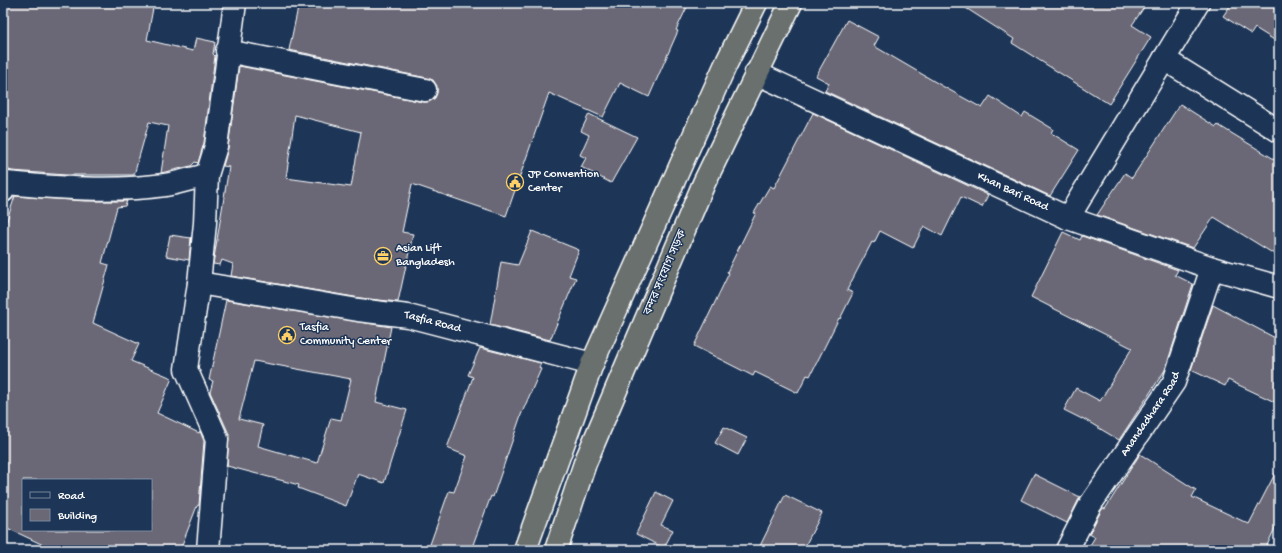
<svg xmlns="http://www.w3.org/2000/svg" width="1282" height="553" viewBox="0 0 1282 553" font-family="'Gochi Hand','Noto Sans Bengali',sans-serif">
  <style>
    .building { fill: #6b6876; stroke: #fff; fill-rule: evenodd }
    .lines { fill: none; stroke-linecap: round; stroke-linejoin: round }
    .street-casing { stroke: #fff; stroke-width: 25 }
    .highway-casing { stroke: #fff; stroke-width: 25 }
    .street { stroke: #1d3557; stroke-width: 22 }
    .highway { stroke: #6a706d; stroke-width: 22 }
    .labels { text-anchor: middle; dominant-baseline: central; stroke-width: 3; stroke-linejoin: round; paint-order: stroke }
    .poi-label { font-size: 12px; fill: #fff; stroke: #1d3557; text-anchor: start }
    .street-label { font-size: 12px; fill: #fff; stroke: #1d3557 }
  </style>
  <rect width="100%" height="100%" fill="#1d3557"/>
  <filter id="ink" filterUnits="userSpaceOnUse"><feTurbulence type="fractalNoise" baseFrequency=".025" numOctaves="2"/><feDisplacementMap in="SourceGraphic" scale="8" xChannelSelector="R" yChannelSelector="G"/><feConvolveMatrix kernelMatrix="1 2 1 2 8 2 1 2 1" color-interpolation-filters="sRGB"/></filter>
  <g filter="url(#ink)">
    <path class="building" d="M3,3H154L147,40L193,51L196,38L215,42L213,54L215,56L204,143L198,163L195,162L191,166L161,173L168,126L149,122L134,175H66L12,171L3,168Z
      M299,3H689L676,30L678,31L649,97L620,83L603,117L549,93L506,216L412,184L402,232L413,234L398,302L360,298L231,276L233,264L222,260L220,265L213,264L229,167L223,166L228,148L239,66L423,102H429L435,98L437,93V86L433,80L427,78L289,50ZM295,115L361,132L351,187L286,178Z
      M958,3H1147L1132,25L1151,37L1109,104L1012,43L1014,39Z
      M1232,3H1279V43L1255,28L1251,34L1223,16Z
      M847,20L879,37L874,46L944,87L982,108L990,96L1022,117L1025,112L1053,129L1051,133L1079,150L1050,196L825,91L829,83L816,76Z
      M1180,104L1216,127L1218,125L1279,162V257L1214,217L1193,248L1097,215L1125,173L1132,178Z
      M813,113L988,195L982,207L961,197L942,236L924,226L913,248L880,231L874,243L872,242L847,290L853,293L840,319L839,318L810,376L807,375L798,393L755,372L753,376L694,346L729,273L727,272L756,213H754L770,186L774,188Z
      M589,114L637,137L611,183L581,167L586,158L580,155L589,135L581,131Z
      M15,196L85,201H127L125,206L117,207L102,263L109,265L93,323L139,344L131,361L172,378L157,413L199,433L200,431L204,441L199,505L197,506L180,550H54L3,526V232ZM23,480H151V530H23Z
      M532,231L579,250L569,276L576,278L550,340L490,325L501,262L518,265Z
      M1063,232L1080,240L1082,236L1178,270L1175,275L1193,284L1165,370L1119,440L1082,418V419L1064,410L1076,388L1100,401L1132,348L1031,297Z
      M170,235L191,238L189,260L166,256Z
      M226,300L391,327L376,402L407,410L384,483L358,474L346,506L298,488L299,485L227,466L229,434L210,392L213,381L209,380ZM254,361L351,379L341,420L331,418L317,463L258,446L263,425L239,419Z
      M1213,305L1279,340V404L1228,380L1225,386L1191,370Z
      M480,348L541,363L539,368L541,369L521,415L493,497L491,496L471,550H428L449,491L454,492L467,456L447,448L473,377L468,375Z
      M724,427L747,438L738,455L715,443Z
      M1140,454L1196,490L1192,497L1249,524L1279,466V519L1265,550H1087L1095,537L1089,534L1101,511L1103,508L1105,509Z
      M1034,474L1080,497L1067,523L1021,500Z
      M656,492L673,501L661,525L673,530L664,548L636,534Z
      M785,495L822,513L803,550H758Z"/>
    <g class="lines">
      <g class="street-casing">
        <g id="street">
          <path d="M227,51L425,90"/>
          <path d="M1164,59L1279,131"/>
          <path id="s1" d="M756,73L1068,218L1212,268L1279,287"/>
          <path d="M3,191L6,183C58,188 114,192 165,185C179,183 193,178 207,175"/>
          <path d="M1068,218L1198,3"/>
          <path id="s2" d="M199,283L358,310L408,316L592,364"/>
          <path d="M208,550L217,439L186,369L199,283L205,223L207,175L216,146L235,3"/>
          <path id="s3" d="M1067,550L1090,505L1174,382L1212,268"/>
        </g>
      </g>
      <g class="highway-casing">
        <path id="highway" d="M525,550L592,364L725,66L756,3
          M556,550L585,463L704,183L791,3"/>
      </g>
      <use href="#street" class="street"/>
      <use href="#highway" class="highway"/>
    </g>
  </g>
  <defs>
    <g id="civic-ring" transform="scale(0.9)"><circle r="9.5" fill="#1d3557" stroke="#ffd166" stroke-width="1.5"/><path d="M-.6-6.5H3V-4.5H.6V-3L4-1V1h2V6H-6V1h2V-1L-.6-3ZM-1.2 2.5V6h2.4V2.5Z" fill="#ffd166"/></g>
    <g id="office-ring" transform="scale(0.9)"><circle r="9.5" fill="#1d3557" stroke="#ffd166" stroke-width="1.5"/><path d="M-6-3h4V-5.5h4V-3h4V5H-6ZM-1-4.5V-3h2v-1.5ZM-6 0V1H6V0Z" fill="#ffd166"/></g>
  </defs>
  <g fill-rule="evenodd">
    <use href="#civic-ring" x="515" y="182"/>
    <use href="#office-ring" x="383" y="256"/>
    <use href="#civic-ring" x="287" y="335"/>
  </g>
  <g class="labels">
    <g class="poi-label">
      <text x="528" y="175">JP Convention<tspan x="528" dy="14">Center</tspan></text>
      <text x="396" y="249">Asian Lift<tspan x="396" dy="14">Bangladesh</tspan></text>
      <text x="300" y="328">Tasfia<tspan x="300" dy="14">Community Center</tspan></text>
    </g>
    <g class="street-label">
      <text stroke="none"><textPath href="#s1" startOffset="283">Khan Bari Road</textPath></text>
      <text transform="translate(666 273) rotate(-67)">বন্দর সংযোগ সড়ক</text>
      <text stroke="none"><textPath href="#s2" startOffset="237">Tasfia Road</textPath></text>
      <text stroke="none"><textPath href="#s3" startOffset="160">Anandadhara Road</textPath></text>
    </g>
  </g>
  <rect width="1282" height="553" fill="none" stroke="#1d3557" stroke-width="16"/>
  <rect x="8" y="8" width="1266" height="537" fill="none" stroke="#fff" stroke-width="1.5" filter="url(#ink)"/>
  <rect x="22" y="479" width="130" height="52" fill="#1d3557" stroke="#77869a"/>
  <rect x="30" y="492" width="20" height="6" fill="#1d3557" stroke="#77869a"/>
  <text x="58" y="499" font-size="12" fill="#ffffff">Road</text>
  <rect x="30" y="509" width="20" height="12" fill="#6b6876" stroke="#77869a"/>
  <text x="58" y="519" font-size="12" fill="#ffffff">Building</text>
</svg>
